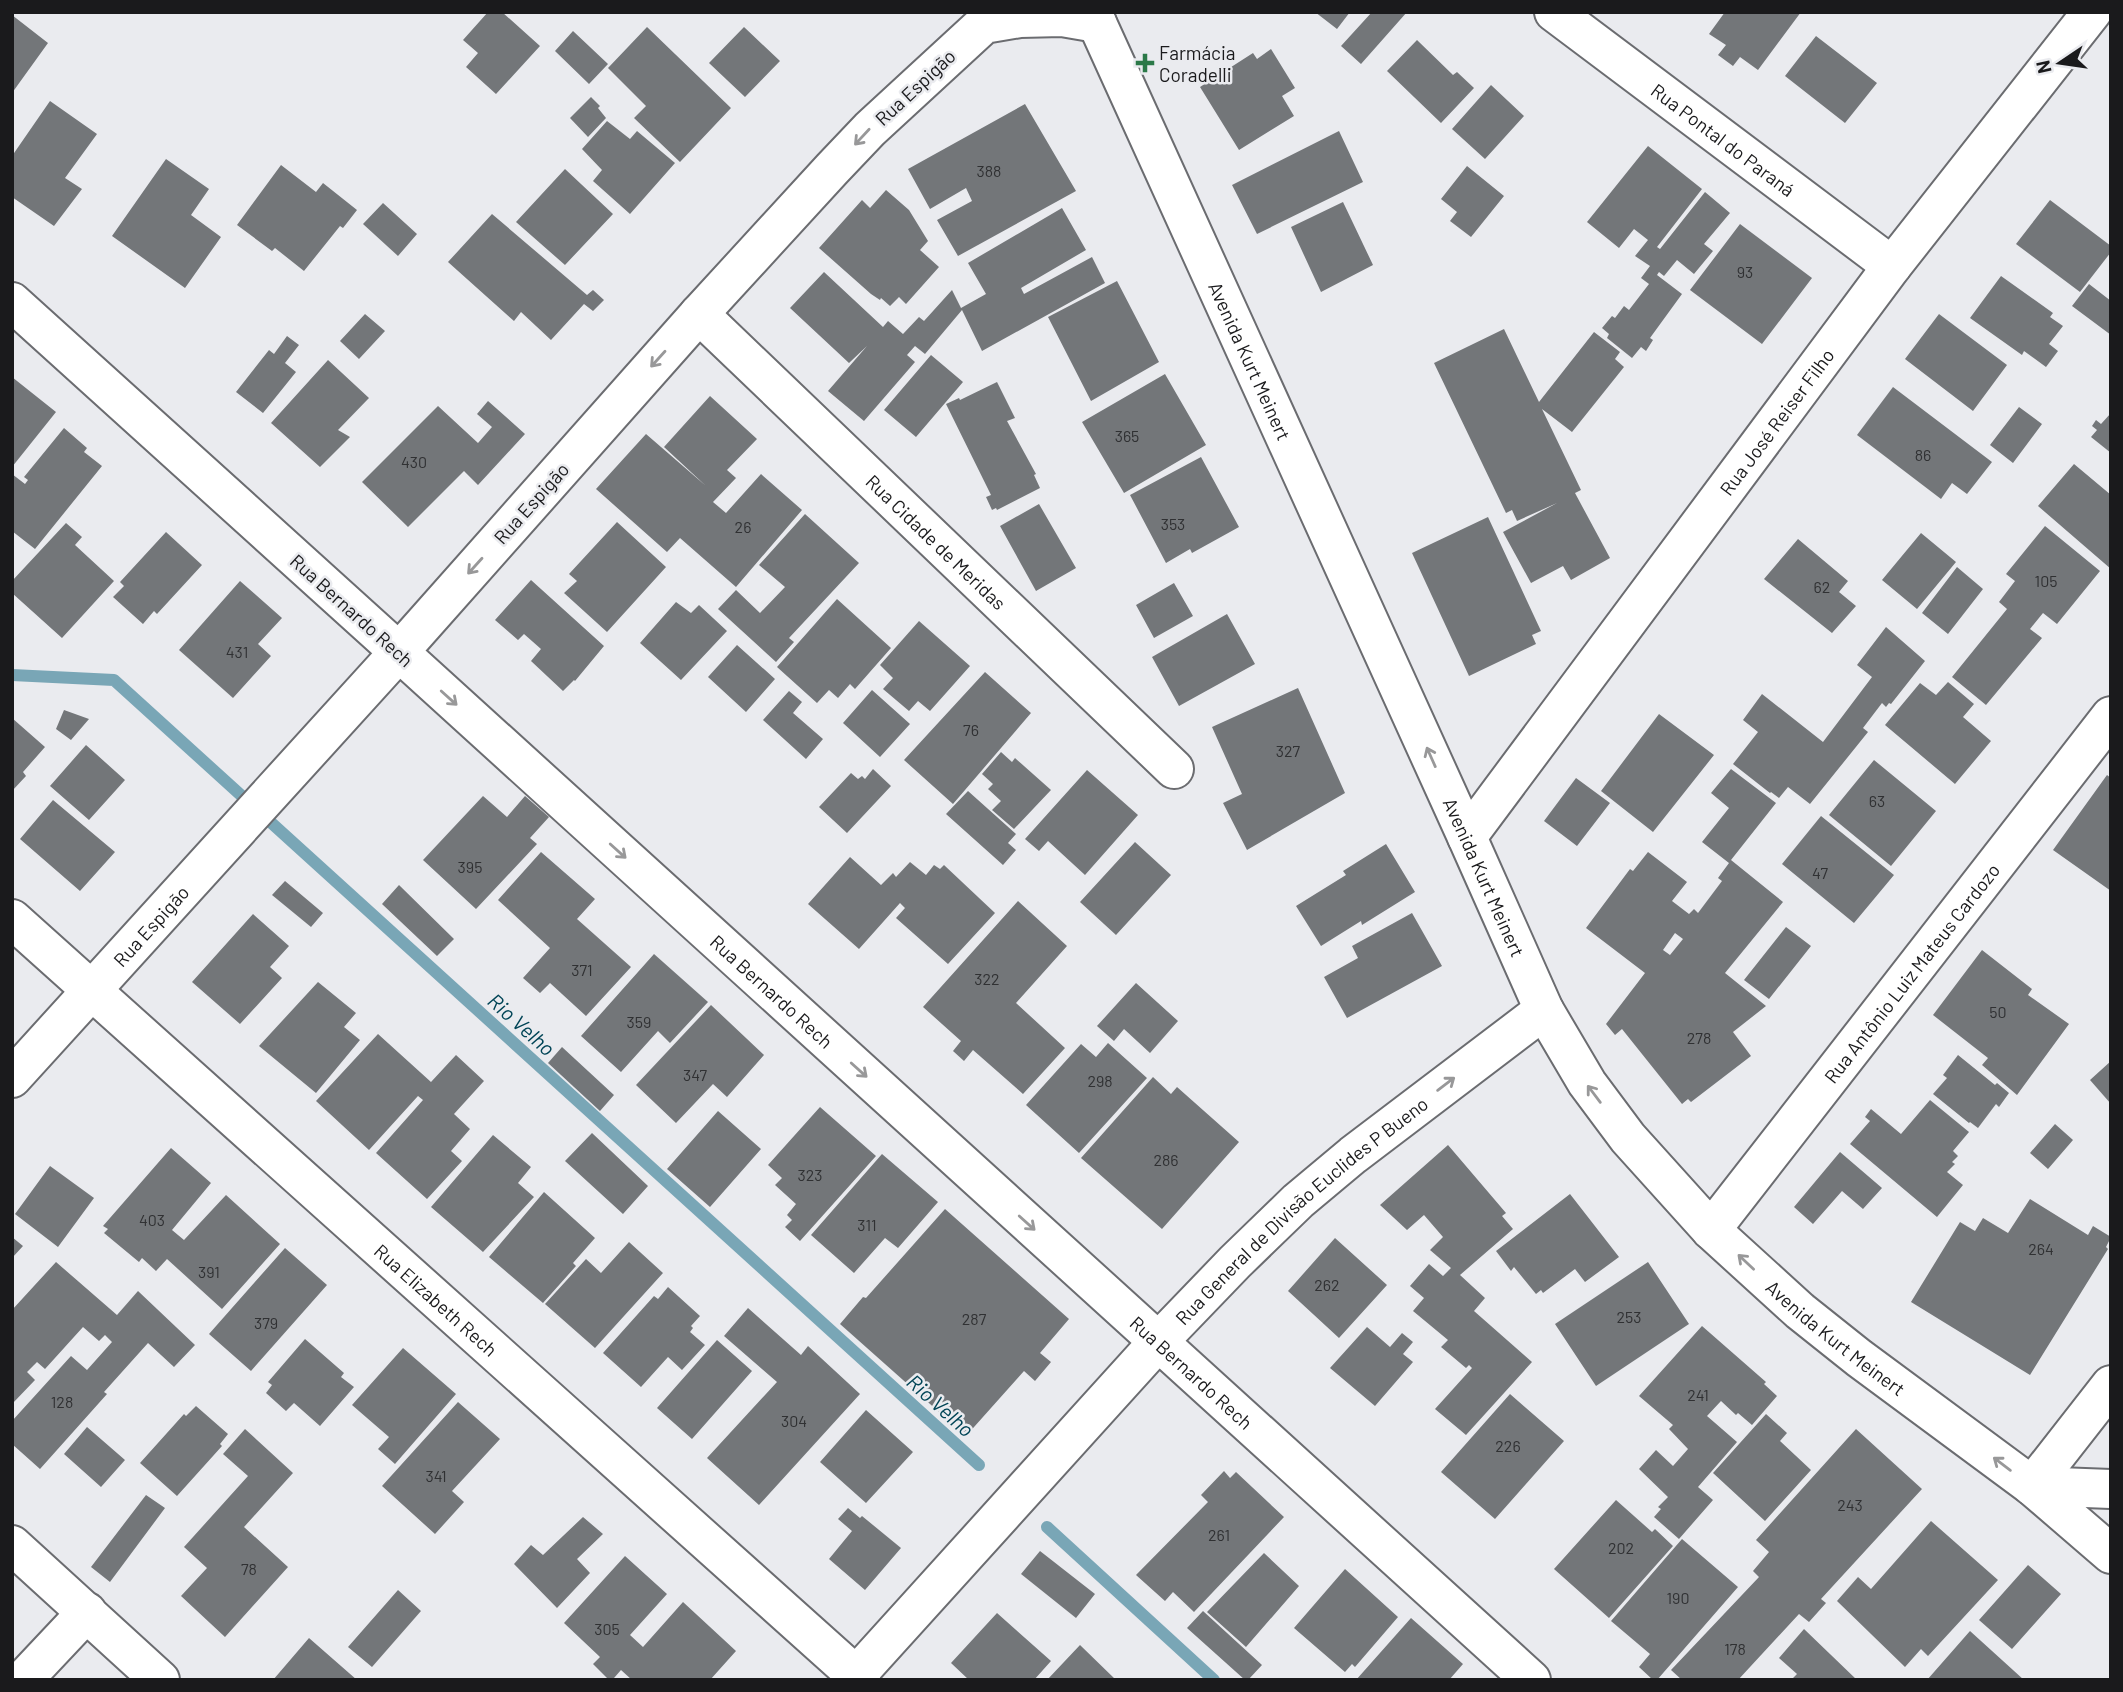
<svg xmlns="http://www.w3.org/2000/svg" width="2123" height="1692" viewBox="0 0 2123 1692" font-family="Barlow,sans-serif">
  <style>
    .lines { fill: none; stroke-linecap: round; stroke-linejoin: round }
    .stream { stroke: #79a6b6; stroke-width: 12 }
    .building { fill: #737679; fill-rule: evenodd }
    .minor-casing { stroke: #6b6c70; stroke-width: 42 }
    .tertiary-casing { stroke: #6b6c70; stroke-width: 42 }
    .secondary-casing { stroke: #6b6c70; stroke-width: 42 }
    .minor { stroke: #fff; stroke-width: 38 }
    .tertiary { stroke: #fff; stroke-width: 38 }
    .secondary { stroke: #fff; stroke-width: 38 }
    .oneway { stroke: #989899 }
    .poi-dot { fill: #2b7948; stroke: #eaebef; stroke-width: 2.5 }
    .labels { text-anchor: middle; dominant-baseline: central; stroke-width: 5; stroke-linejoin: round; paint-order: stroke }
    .number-label { font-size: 16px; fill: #303133 }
    .poi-label { font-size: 19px; fill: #1a1a1c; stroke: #eaebef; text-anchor: start }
    .street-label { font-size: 19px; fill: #1a1a1c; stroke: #eaebef }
    .water-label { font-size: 21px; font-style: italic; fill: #004456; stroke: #eaebef }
  </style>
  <rect width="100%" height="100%" fill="#eaebef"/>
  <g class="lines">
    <path class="stream" d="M12,675L114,680L979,1465
      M1047,1527L1214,1680"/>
  </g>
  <path class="building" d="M488,12H502L540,46L496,94L466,67L478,53L463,40Z
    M1315,12H1350L1337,29Z
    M1372,12H1407L1361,64L1341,46Z
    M1725,12H1801L1758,70L1740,57L1733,66L1718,55L1726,45L1709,34Z
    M12,15L48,43L12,93Z
    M647,27L731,108L680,162L634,118L646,106L608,68Z
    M744,27L780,61L745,97L709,63Z
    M573,31L608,64L589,84L555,51Z
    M1816,36L1877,83L1845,123L1785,76Z
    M1417,40L1453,75L1457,72L1474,88L1441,123L1387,71Z
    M1271,49L1295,88L1282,96L1294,116L1239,150L1200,87L1253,53L1257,59Z
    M1491,85L1524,116L1485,159L1452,129Z
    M591,97L600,106L598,108L606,118L588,137L570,118Z
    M50,101L97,134L65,178L82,189L54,226L12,197V156Z
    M1025,104L1076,191L958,256L937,220L972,201L966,188L930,209L908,169Z
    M607,121L630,139L637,131L675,163L630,214L593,181L602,170L582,149Z
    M1339,131L1363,182L1257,234L1232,185Z
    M1648,146L1702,189L1657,247L1660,249L1705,192L1730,213L1704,244L1713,251L1694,274L1677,260L1664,276L1659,272L1657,275L1682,294L1650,338L1653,340L1646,351L1641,347L1632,358L1607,338L1609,334L1602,328L1612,316L1615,318L1624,306L1629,310L1649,284L1641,278L1650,266L1635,256L1648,240L1634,229L1619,248L1587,222Z
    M166,159L209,189L191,215L221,237L185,288L112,236Z
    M281,165L316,192L323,183L357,210L343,228L340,226L304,271L275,248L272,251L237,225Z
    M1467,166L1504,196L1471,237L1450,221L1457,212L1441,199Z
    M565,169L613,214L565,265L516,222Z
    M886,190L909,210L928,241L920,250L939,267L906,304L899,297L890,306L881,298L880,300L871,294L819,248L862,200L870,208Z
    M2050,200L2111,246V252L2080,292L2016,244Z
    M1343,202L1373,265L1321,292L1291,227Z
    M383,203L417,234L398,256L363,224Z
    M1062,208L1086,250L1021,288L1024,294L1092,257L1105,283L982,351L962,310L925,354L915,346L907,355L915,362L864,421L828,391L867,346L849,363L790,308L824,272L883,327L888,321L903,334L919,317L924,321L952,290L961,308L986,294L968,263Z
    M492,214L587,295L593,290L604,300L593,311L584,304L551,340L521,312L514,321L448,262Z
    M1740,224L1812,278L1762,344L1690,290Z
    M2001,276L2053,313L2050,317L2063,326L2049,344L2058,351L2046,367L2024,351L2022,355L1970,318Z
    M1117,281L1159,362L1091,401L1048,317Z
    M2089,284L2111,301V335L2072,306Z
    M365,314L385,331L359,359L340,341Z
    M1939,314L2007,365L1973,411L1905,359Z
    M1504,329L1539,402L1594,332L1620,352L1615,359L1624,367L1572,432L1542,409L1581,490L1575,493L1610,558L1571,580L1563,566L1531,583L1503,532L1557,503L1517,521L1512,510L1506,513L1434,363Z
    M287,336L299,345L285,363L296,372L263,413L236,392L269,350L274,354Z
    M931,355L963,382L916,437L884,410Z
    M328,360L369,398L338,430L350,437L320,467L271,423Z
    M1165,374L1206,445L1124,493L1082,422Z
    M12,377L56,412L12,467Z
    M997,382L1015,418L1007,421L1036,474L1034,475L1040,488L997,510L996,508L992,510L986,497L991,495L946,404L959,398L960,400Z
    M1893,387L1992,462L1967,494L1952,483L1941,499L1857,435Z
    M710,396L757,439L727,470L736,478L713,502L726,513L761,474L802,510L736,587L680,538L667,552L596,489L646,434L706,486L664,447Z
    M488,401L525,434L478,485L464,471L408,527L362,482L438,406L478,443L492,427L477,414Z
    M2019,407L2042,424L2013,463L1990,445Z
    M2111,413V453L2091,437L2097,430L2092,426L2096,420L2101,424Z
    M64,428L87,448L84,452L102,466L35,549L12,531V474L25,484L28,480L24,477Z
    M1201,457L1239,527L1192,553L1190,549L1166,563L1130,495Z
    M2074,464L2111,495V569L2038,506Z
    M1039,504L1076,568L1036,591L1000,526Z
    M805,514L859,563L789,638L794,642L776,662L718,609L736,590L760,613L785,587L759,565Z
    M1488,517L1541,631L1532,635L1536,644L1469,676L1412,553Z
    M617,522L666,567L607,632L564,593L577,581L569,574Z
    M66,523L82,537L75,545L114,581L62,638L12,593V581Z
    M2045,526L2100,571L2057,624L2043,613L2030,629L2042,638L1986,705L1952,677L2007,609L1999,602L2015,581L2006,574Z
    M166,532L202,565L157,614L154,611L143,624L113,597L124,586L120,582Z
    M1921,533L1956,562L1917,609L1882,580Z
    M1798,539L1848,581L1839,592L1856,606L1832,633L1764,579Z
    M1957,567L1983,589L1948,634L1922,613Z
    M531,580L604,646L575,681L574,680L563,691L531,661L541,649L524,634L518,640L495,620Z
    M240,581L282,618L258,644L271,656L233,698L179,650Z
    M1174,583L1193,616L1154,638L1136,605Z
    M837,599L891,648L855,689L850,684L838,698L829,690L817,703L777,667Z
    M676,602L691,613L699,605L727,631L681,680L640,643Z
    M1227,614L1255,664L1179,706L1152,657Z
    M919,621L970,666L930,711L918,701L909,711L883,689L893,678L880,665Z
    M1886,627L1925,661L1891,704L1889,703L1886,707L1882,703L1863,728L1868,732L1810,804L1788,787L1779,798L1771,792L1770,793L1733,764L1758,732L1743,720L1762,694L1823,742L1872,677L1857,665Z
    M737,645L775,679L746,712L708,677Z
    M985,672L1031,713L953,804L904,760Z
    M1948,682L1974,704L1963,717L1991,741L1955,784L1885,725L1920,683L1936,695Z
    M1298,688L1345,793L1247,850L1223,803L1242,794L1212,727Z
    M872,690L910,724L880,757L843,723Z
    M789,691L802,702L793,713L823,739L806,759L763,720Z
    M64,710L89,719L71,740L56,729Z
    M1659,714L1714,755L1653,832L1601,791Z
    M12,718L45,747L23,772L26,776L12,791Z
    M86,745L125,780L89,820L50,786Z
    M1001,752L1012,762L1015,758L1051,790L1014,829L992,810L1001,801L988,789L993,784L982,774Z
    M1874,760L1936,811L1891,866L1829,815Z
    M873,769L891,786L847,833L819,807L851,773L858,779L862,776L865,779Z
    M1731,769L1776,803L1731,860L1783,902L1725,973L1766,1006L1733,1032L1751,1056L1691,1102L1688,1099L1682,1104L1622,1029L1615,1035L1606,1024L1645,973L1586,928L1630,869L1633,871L1648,852L1687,882L1672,901L1689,914L1694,909L1698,913L1722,881L1718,878L1729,863L1702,842L1729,808L1711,793ZM1675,933L1683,939L1670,955L1663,950Z
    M1087,770L1138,815L1085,875L1048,841L1039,851L1025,839Z
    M2107,775L2111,778V891L2053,850Z
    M1576,778L1610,803L1577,846L1544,821Z
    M968,791L1016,834L1008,843L1016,850L1003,865L946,814Z
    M483,796L507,817L525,796L549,817L530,838L537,844L476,909L423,860Z
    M53,800L115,852L80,891L20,839Z
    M1821,816L1894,875L1854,923L1782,864Z
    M1135,842L1171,875L1116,935L1080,902Z
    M1386,844L1415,892L1362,925L1361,921L1321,946L1296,906L1346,875L1343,871Z
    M541,852L595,899L577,919L631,967L586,1016L550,983L540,993L523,978L550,948L498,900Z
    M850,857L881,885L893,873L896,877L910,862L926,875L934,865L940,869L944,865L995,913L948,964L896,918L905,908L900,903L859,949L808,904Z
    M285,881L323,913L311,927L272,895Z
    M399,885L454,939L437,956L382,904Z
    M1018,901L1067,946L1016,1003L1065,1048L1023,1094L973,1050L964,1061L953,1051L961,1041L923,1007Z
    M1412,913L1442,966L1347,1018L1324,977L1358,958L1352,946Z
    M253,914L289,946L270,967L282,978L240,1024L192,982Z
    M1786,927L1811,946L1769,999L1744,980Z
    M1982,950L2032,989L2028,995L2069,1024L2017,1095L1982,1065L1988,1058L1933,1015Z
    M654,954L708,1002L670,1043L658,1031L621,1072L581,1036Z
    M318,982L356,1013L344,1027L360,1040L316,1093L259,1046Z
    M1136,983L1178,1021L1150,1053L1124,1029L1114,1041L1097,1026Z
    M711,1005L764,1055L727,1097L713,1084L676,1123L636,1085Z
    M378,1034L431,1082L456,1055L484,1081L454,1114L470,1129L451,1151L462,1161L427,1199L376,1153L423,1100L418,1096L369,1150L316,1101Z
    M1108,1043L1147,1078L1079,1153L1026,1105L1081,1044L1096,1057Z
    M562,1047L614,1095L600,1111L548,1063Z
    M1958,1055L1995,1085L1997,1083L2009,1093L1999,1107L1996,1104L1978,1128L1970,1122L1969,1123L1933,1094L1947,1078L1943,1075Z
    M2111,1061V1104L2090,1080Z
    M1153,1077L1171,1094L1177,1087L1239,1142L1162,1229L1081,1158Z
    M1930,1100L1969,1132L1953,1151L1958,1156L1952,1162L1955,1164L1947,1172L1963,1185L1937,1217L1850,1144L1870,1121L1865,1117L1871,1109L1901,1134Z
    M820,1107L876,1156L800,1241L785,1227L792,1220L787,1215L796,1204L775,1185L782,1178L768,1165Z
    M718,1111L761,1149L710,1207L667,1169Z
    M2055,1124L2073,1140L2048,1169L2030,1153Z
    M592,1133L648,1186L623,1214L565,1161Z
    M493,1135L531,1167L518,1183L534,1197L483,1252L431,1207Z
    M1448,1145L1506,1213L1502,1216L1513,1229L1460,1275L1485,1298L1474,1311L1532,1362L1466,1435L1435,1409L1472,1368L1469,1365L1466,1368L1441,1347L1448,1340L1413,1311L1424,1298L1410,1286L1429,1264L1443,1276L1451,1268L1430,1250L1443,1237L1424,1215L1407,1230L1380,1205Z
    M171,1148L211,1183L172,1230L184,1240L226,1195L280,1244L222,1309L167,1259L156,1271L142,1258L139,1262L104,1233L108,1229L103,1226Z
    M1840,1152L1882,1188L1863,1209L1842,1191L1813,1224L1794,1207Z
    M882,1154L938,1202L898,1248L885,1238L854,1273L811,1235Z
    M50,1166L94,1198L58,1247L15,1214Z
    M544,1192L595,1238L573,1263L576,1266L543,1303L489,1257Z
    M1570,1194L1619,1257L1585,1282L1575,1269L1543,1293L1541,1290L1536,1294L1514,1267L1511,1271L1496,1251Z
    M2030,1199L2088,1235L2093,1226L2111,1237L2106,1247L2108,1249L2030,1375L1911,1302L1960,1222L1975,1231L1983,1218L2008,1233Z
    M945,1209L1069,1319L1040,1353L1051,1362L1035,1381L1024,1371L966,1436L840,1324L863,1297L866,1298Z
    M12,1237L23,1246L12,1258Z
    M1335,1238L1387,1285L1339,1338L1288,1291Z
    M629,1242L663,1273L595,1348L545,1304L586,1259L601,1273Z
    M285,1248L327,1285L251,1371L209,1334Z
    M56,1262L117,1315L138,1291L195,1345L174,1367L148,1343L104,1392L107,1394L40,1469L12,1444V1421L71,1356L87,1370L112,1342L105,1335L99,1341L83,1327L45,1369L37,1362L27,1372L35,1380L12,1404V1310Z
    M1648,1262L1689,1324L1596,1386L1555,1324Z
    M668,1287L700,1316L691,1326L693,1328L690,1332L705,1345L682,1370L668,1357L641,1387L603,1353L654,1296L658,1299Z
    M748,1308L801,1355L808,1346L860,1394L759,1505L707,1458L777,1382L724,1336Z
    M1702,1326L1766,1382L1764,1384L1777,1396L1752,1425L1738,1413L1736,1415L1721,1401L1707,1416L1737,1442L1698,1487L1713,1500L1679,1539L1654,1517L1661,1509L1658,1507L1668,1497L1639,1469L1656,1450L1673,1466L1688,1449L1669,1429L1673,1425L1639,1396Z
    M1367,1327L1390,1347L1402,1333L1413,1342L1403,1354L1413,1362L1375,1406L1330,1368Z
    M305,1339L344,1373L341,1377L354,1387L320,1426L294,1403L286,1411L266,1393L272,1385L268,1382Z
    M717,1340L752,1371L692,1439L657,1408Z
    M403,1348L456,1394L395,1464L378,1449L389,1437L352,1405Z
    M1510,1394L1564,1441L1495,1519L1441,1472Z
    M458,1402L500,1439L452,1491L464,1502L435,1534L382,1486Z
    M196,1406L228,1434L220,1444L222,1446L177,1496L140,1463L184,1414L186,1416Z
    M866,1410L913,1452L866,1503L820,1462Z
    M1766,1414L1787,1433L1780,1441L1811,1470L1765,1521L1713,1473Z
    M87,1427L125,1460L101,1487L64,1454Z
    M245,1429L293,1473L244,1527L288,1567L225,1637L181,1596L207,1568L184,1547L248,1476L223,1454Z
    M1856,1429L1922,1489L1821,1599L1826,1603L1809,1622L1799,1614L1738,1680H1682L1671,1670L1759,1577L1753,1571L1769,1552L1756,1540Z
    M1224,1471L1230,1478L1236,1472L1284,1517L1194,1612L1173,1592L1165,1601L1136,1575L1208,1502L1201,1495Z
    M146,1495L165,1508L110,1582L91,1567Z
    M1616,1500L1652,1532L1655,1529L1673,1546L1609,1618L1554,1569Z
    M848,1508L860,1518L862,1516L901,1548L865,1590L829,1559L852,1531L838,1519Z
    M583,1517L603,1534L577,1559L590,1573L557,1608L514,1564L531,1545L543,1555Z
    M1931,1521L1998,1580L1928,1656L1921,1649L1905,1667L1837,1601L1858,1577L1871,1589Z
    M1682,1539L1738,1587L1657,1680H1653L1639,1667L1650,1654L1611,1621Z
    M1040,1551L1095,1594L1076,1618L1021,1574Z
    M1264,1553L1299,1586L1246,1647L1207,1612Z
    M625,1556L667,1594L630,1635L643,1647L683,1602L736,1651L710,1680H632L621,1670L614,1678L616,1680H609L593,1664L600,1657L564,1623Z
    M2028,1565L2061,1594L2012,1649L1979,1620Z
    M1345,1569L1398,1617L1355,1667L1352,1664L1345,1672L1294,1628Z
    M398,1590L421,1611L372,1667L348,1647Z
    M1203,1611L1262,1665L1248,1680H1245L1187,1628Z
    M997,1613L1051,1661L1034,1680H969L951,1663Z
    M1411,1618L1463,1664L1449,1680H1356Z
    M1804,1629L1857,1680H1791L1797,1674L1779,1658Z
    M1970,1631L2024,1680H1927Z
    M309,1638L357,1680H273Z
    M1080,1645L1116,1680H1047Z"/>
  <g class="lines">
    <g class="minor-casing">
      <g id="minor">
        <path id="s1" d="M1554,12L1892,266"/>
        <path d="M12,302L399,652"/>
        <path id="s2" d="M699,314L1174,769"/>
        <path id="s3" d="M1467,837L1892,266L2092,12"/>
        <path id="s4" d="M12,919L861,1680"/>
        <path id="s5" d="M1711,1230L2111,716"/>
        <path d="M2032,1486L2111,1385"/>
        <path d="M2032,1486L2111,1489"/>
        <path d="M12,1545L160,1680"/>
        <path d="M23,1680L87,1612"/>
        <path id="s6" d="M852,1680L1158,1342L1235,1262L1298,1201L1353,1155L1544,1010"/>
      </g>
    </g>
    <g class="tertiary-casing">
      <g id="tertiary">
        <path id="s7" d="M12,1078L399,652"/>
      </g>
    </g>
    <g class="secondary-casing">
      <g id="secondary">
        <path id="s8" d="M1092,12L1467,837L1544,1010L1587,1083L1628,1138L1711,1230L1800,1311L1859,1358L2032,1486L2111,1554"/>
        <path id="s9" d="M1097,23L1062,17L1020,18L984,24L870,129L832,169L699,314L399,652L1531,1680"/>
      </g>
    </g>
    <use href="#minor" class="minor"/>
    <use href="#tertiary" class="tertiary"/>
    <use href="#secondary" class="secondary"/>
  </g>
  <defs><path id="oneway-shaft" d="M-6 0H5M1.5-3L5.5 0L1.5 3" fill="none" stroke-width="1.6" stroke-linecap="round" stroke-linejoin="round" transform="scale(1.75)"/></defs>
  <g class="oneway">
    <use href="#oneway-shaft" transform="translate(862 137) rotate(133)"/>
    <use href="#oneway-shaft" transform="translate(658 359) rotate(132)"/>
    <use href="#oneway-shaft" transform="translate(475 566) rotate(132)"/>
    <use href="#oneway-shaft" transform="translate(449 698) rotate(42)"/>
    <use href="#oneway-shaft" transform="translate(1431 757) rotate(-114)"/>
    <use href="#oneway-shaft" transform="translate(618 851) rotate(42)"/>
    <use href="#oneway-shaft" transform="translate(859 1070) rotate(42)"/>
    <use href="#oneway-shaft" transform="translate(1446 1084) rotate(-37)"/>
    <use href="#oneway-shaft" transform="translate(1594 1094) rotate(-127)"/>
    <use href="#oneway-shaft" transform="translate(1027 1223) rotate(42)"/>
    <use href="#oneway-shaft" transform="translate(1746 1262) rotate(-137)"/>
    <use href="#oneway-shaft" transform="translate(2002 1464) rotate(-143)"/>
  </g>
  <path class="poi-dot" d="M1141.5 52.5h7v7h7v7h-7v7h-7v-7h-7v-7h7z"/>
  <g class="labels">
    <g class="number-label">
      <text x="989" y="170">388</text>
      <text x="1745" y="271">93</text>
      <text x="1127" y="435">365</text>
      <text x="1923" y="454">86</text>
      <text x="414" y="461">430</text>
      <text x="1173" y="523">353</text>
      <text x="743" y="526">26</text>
      <text x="2046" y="580">105</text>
      <text x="1822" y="586">62</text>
      <text x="237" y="651">431</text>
      <text x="971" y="729">76</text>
      <text x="1288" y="750">327</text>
      <text x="1877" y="800">63</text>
      <text x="470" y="866">395</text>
      <text x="1820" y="872">47</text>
      <text x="582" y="969">371</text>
      <text x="987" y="978">322</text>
      <text x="1998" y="1011">50</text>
      <text x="639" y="1021">359</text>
      <text x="1699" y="1037">278</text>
      <text x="695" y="1074">347</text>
      <text x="1100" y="1080">298</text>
      <text x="1166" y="1159">286</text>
      <text x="810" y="1174">323</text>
      <text x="152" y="1219">403</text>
      <text x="867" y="1224">311</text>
      <text x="2041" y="1248">264</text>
      <text x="209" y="1271">391</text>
      <text x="1327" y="1284">262</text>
      <text x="1629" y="1316">253</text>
      <text x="974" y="1318">287</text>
      <text x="266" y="1322">379</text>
      <text x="1698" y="1394">241</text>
      <text x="62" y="1401">128</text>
      <text x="794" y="1420">304</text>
      <text x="1508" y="1445">226</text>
      <text x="436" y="1475">341</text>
      <text x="1850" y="1504">243</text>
      <text x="1219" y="1534">261</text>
      <text x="1621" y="1547">202</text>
      <text x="249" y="1568">78</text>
      <text x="1678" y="1597">190</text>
      <text x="607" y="1628">305</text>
      <text x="1735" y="1648">178</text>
    </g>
    <g class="poi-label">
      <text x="1159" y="52">Farmácia<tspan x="1159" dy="22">Coradelli</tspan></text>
    </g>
    <g class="street-label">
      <text transform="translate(915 87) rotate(-43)">Rua Espigão</text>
      <text stroke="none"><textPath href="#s1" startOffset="212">Rua Pontal do Paraná</textPath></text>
      <text stroke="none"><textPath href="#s8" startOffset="383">Avenida Kurt Meinert</textPath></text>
      <text stroke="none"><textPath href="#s3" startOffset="518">Rua José Reiser Filho</textPath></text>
      <text transform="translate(531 503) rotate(-48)">Rua Espigão</text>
      <text stroke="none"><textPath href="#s2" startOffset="329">Rua Cidade de Meridas</textPath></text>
      <text transform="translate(352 610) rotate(42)">Rua Bernardo Rech</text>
      <text stroke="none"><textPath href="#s8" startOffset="950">Avenida Kurt Meinert</textPath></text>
      <text stroke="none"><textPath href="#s7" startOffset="206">Rua Espigão</textPath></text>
      <text stroke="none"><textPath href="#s5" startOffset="326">Rua Antônio Luiz Mateus Cardozo</textPath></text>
      <text stroke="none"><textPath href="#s9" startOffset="1477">Rua Bernardo Rech</textPath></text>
      <text stroke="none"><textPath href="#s6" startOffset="651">Rua General de Divisão Euclides P Bueno</textPath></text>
      <text stroke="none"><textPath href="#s4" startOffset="570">Rua Elizabeth Rech</textPath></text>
      <text stroke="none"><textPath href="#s8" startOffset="1538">Avenida Kurt Meinert</textPath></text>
      <text stroke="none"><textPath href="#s9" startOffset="2044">Rua Bernardo Rech</textPath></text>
    </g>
    <g class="water-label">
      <text transform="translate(522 1024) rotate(42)">Rio Velho</text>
      <text transform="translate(941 1405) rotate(42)">Rio Velho</text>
    </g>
  </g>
  <rect width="2123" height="1692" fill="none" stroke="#1a1a1c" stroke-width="28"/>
  <g transform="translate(2060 63) rotate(257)" stroke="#eaebef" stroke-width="5" paint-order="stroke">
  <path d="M0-5L12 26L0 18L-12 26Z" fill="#1a1a1c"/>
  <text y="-10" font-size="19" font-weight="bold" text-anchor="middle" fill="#1a1a1c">N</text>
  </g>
</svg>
